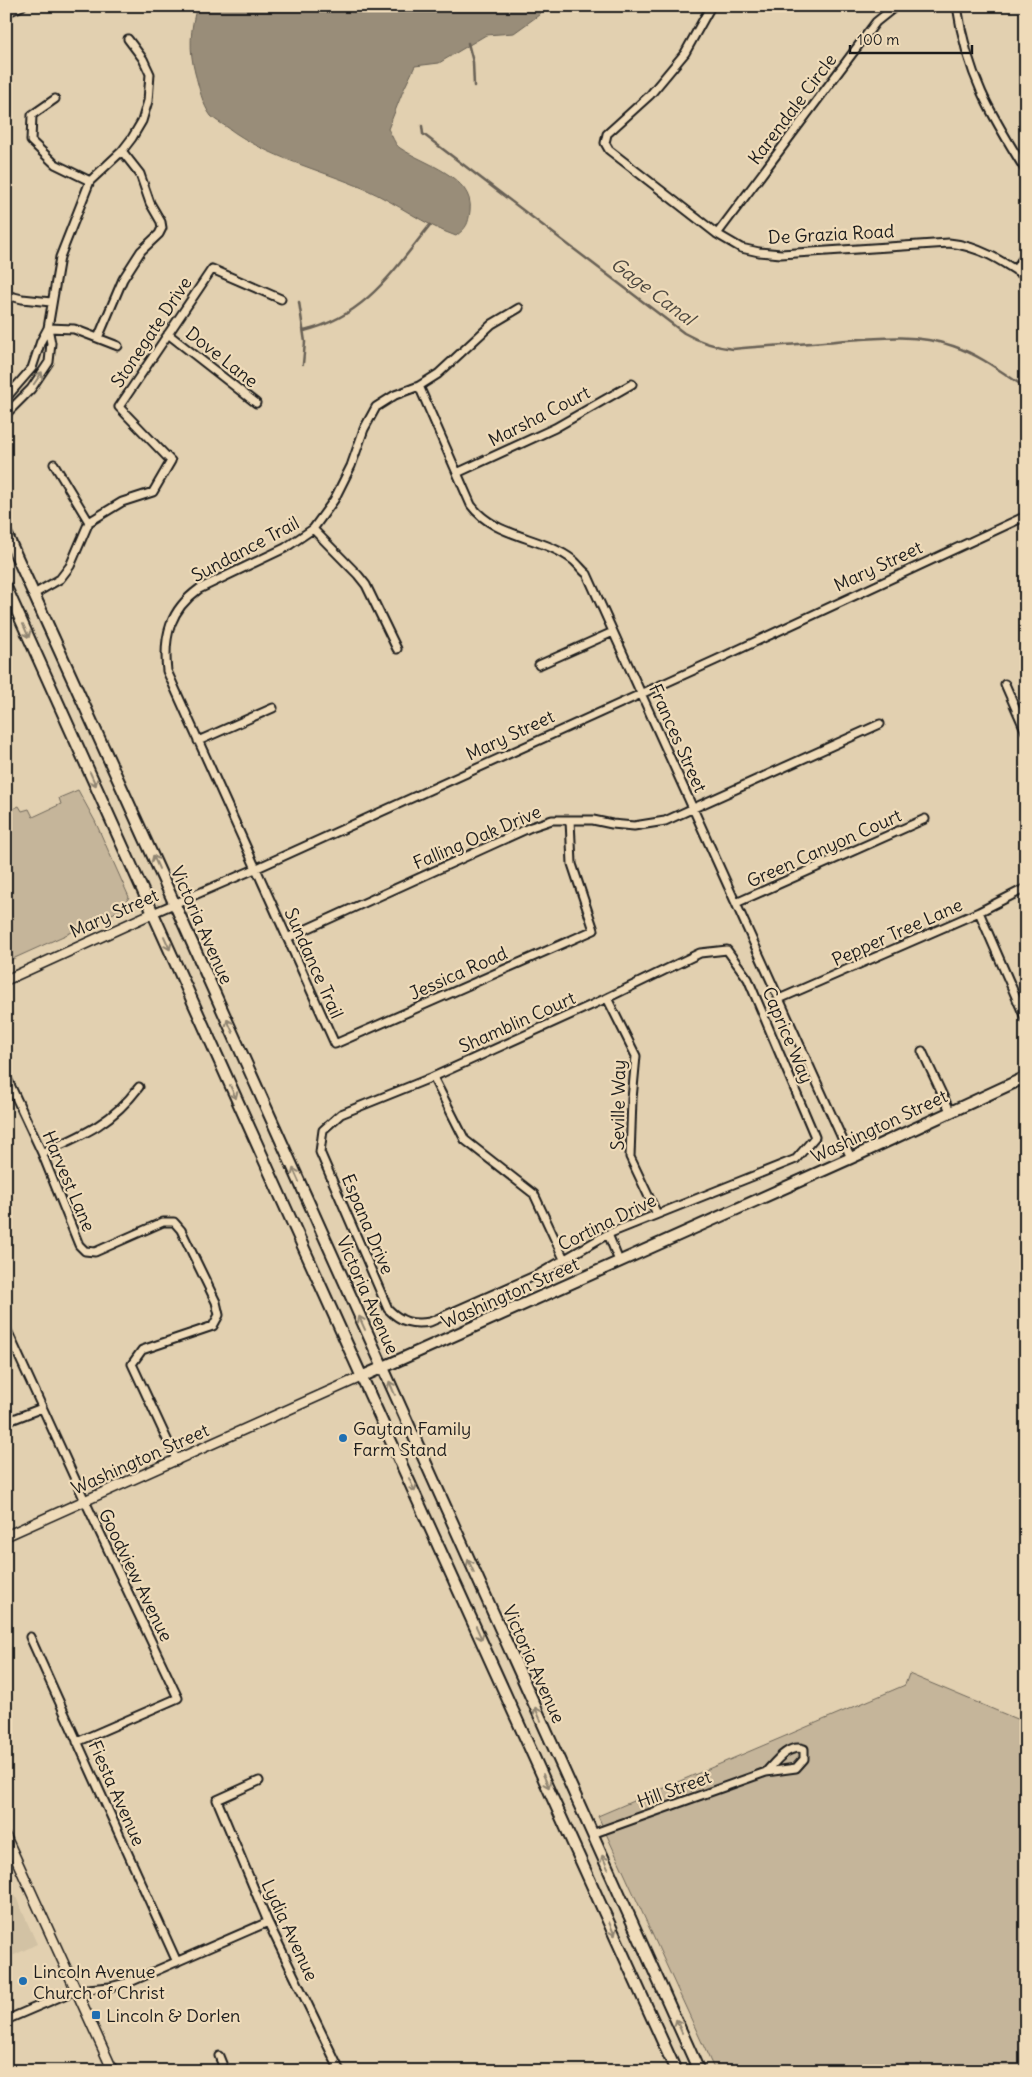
<svg xmlns="http://www.w3.org/2000/svg" width="1032" height="2077" viewBox="0 0 1032 2077" font-family="Delius,sans-serif">
  <style>
    .built { fill: #d2c2a4 }
    .green { fill: #c5b59a; stroke: #70685b }
    .water { fill: #998d79; stroke: #676054 }
    .lines { fill: none; stroke-linecap: round; stroke-linejoin: round }
    .stream { stroke: #676054; stroke-width: 2.5 }
    .minor-casing { stroke: #1c1c1c; stroke-width: 11 }
    .tertiary-casing { stroke: #1c1c1c; stroke-width: 12 }
    .secondary-casing { stroke: #1c1c1c; stroke-width: 14 }
    .minor { stroke: #efdbb9; stroke-width: 7 }
    .tertiary { stroke: #efdbb9; stroke-width: 9 }
    .secondary { stroke: #efdbb9; stroke-width: 10 }
    .oneway { stroke: #908572 }
    .poi-dot { fill: #1f6fb2; stroke: #efdbb9; stroke-width: 2 }
    .labels { text-anchor: middle; dominant-baseline: central; stroke-width: 4.5; stroke-linejoin: round; paint-order: stroke }
    .street-label { font-size: 18px; fill: #1c1c1c; stroke: #efdbb9 }
    .poi-label { font-size: 18px; fill: #1c1c1c; stroke: #efdbb9; text-anchor: start }
    .water-label { font-size: 19px; font-style: italic; fill: #4e4941; stroke: #efdbb9 }
  </style>
  <rect width="100%" height="100%" fill="#e2d0b0"/>
  <filter id="ink" filterUnits="userSpaceOnUse"><feTurbulence type="fractalNoise" baseFrequency=".02" numOctaves="2"/><feDisplacementMap in="SourceGraphic" scale="10" xChannelSelector="R" yChannelSelector="G"/><feConvolveMatrix kernelMatrix="1 2 1 2 8 2 1 2 1" color-interpolation-filters="sRGB"/></filter>
  <g filter="url(#ink)">
    <path class="built" d="M6,1875L37,1944L6,1959Z"/>
    <path class="green" d="M78,790L95,821L129,897L125,904V908L6,962V812L19,806L22,811L29,809L33,817L61,804L59,798Z
      M909,1674L1026,1723V2071H715L598,1816L905,1685Z"/>
    <path class="water" d="M197,6H545L539,15L514,33L486,35L439,63L415,66L403,91L388,129C392,135 395,145 400,148C422,163 475,177 470,211C468,225 467,227 456,236C424,225 397,203 365,189C319,169 268,158 227,127C222,124 215,120 211,116C202,104 199,87 195,73C189,50 190,30 197,6Z"/>
    <g class="lines">
      <path class="stream" d="M468,43L473,62L474,86
        M422,126L423,134L684,333C700,342 715,347 733,349C767,346 802,344 836,341C875,338 915,333 953,346C980,355 1003,373 1026,388
        M299,302L305,342L303,364
        M304,331C366,316 393,271 430,225"/>
      <g class="minor-casing">
        <path id="minor" d="M711,6L685,53L650,95L607,134L605,143L609,150L717,234L741,248L759,252L781,254L949,243C979,246 1002,261 1026,277
          M957,6C967,75 990,113 1026,171
          M6,13L22,6
          M55,99L32,115L31,141L55,164L90,181
          M717,234L876,22L896,6
          M1015,270L1026,254
          M6,295L22,299L51,302
          M519,308L492,324L438,374L419,386L395,395L376,407L364,429L351,466L334,500L313,529L285,548L199,589C170,610 163,636 167,671L335,1044L594,930L572,864L570,820
          M48,328L74,329L118,346
          M168,334L256,403
          M98,338L123,279L141,251L159,234L162,228L161,222L150,203L140,174L122,151
          M419,386L471,505C495,538 542,536 573,560C578,564 582,570 587,574L851,1158
          M6,398L32,368L41,341L48,328
          M6,414L31,389L49,362L51,343L48,328L60,257L90,181L122,151L132,138L142,121L148,101L150,74L143,59L128,39
          M54,464L89,522
          M457,473L555,428L632,384
          M313,529L358,575L366,585L397,649
          M34,594L60,579L70,566L89,522L122,502L153,492L171,461L119,407L212,269L281,299
          M539,665L613,632
          M1005,684L1026,732
          M198,741L273,708
          M736,903L925,819
          M979,912L1026,1020
          M153,913L255,869L716,660L1026,516
          M287,938L531,827L552,820H593L612,824L634,826L665,821L880,724
          M727,950L748,979L815,1137L796,1159L608,1234L539,1274L430,1322C412,1325 401,1322 388,1309L320,1152L323,1130L341,1114L433,1077L607,998L700,953Z
          M607,998L636,1056L632,1099L630,1157L657,1214
          M779,999L979,912L1026,888
          M922,1051L950,1111
          M6,1076L42,1153L79,1245L85,1251L95,1252L163,1222H174L181,1230L216,1302L219,1315L213,1326L142,1350L132,1364L177,1461
          M433,1077L465,1140L534,1194L564,1259
          M42,1153C83,1135 111,1124 139,1087
          M608,1234L619,1261
          M6,1328L85,1501L178,1698L77,1742
          M6,1422L42,1408
          M30,1637L177,1962
          M259,1781L217,1800L268,1922L340,2071
          M592,1834L766,1772L796,1768L804,1759V1749C788,1744 776,1761 766,1772
          M6,2020L76,1990L110,1987L130,1982L268,1922
          M219,2056L225,2071"/>
      </g>
      <g class="tertiary-casing">
        <path id="tertiary" d="M6,980L153,913
          M6,1536L361,1377
          M6,1837L113,2071"/>
      </g>
      <g class="secondary-casing">
        <path id="secondary" d="M6,533L180,916L699,2071
          M6,587C227,1083 453,1576 676,2071
          M361,1377L851,1158L1026,1077"/>
      </g>
      <use href="#minor" class="minor"/>
      <use href="#tertiary" class="tertiary"/>
      <use href="#secondary" class="secondary"/>
    </g>
    <defs><path id="oneway-shaft" d="M-6 0H5M1.5-3L5.5 0L1.5 3" fill="none" stroke-width="1.6" stroke-linecap="round" stroke-linejoin="round" transform="scale(1.25)"/></defs>
    <g class="oneway">
      <use href="#oneway-shaft" transform="translate(38 378) rotate(-56)"/>
      <use href="#oneway-shaft" transform="translate(26 631) rotate(66)"/>
      <use href="#oneway-shaft" transform="translate(93 779) rotate(66)"/>
      <use href="#oneway-shaft" transform="translate(156 862) rotate(-114)"/>
      <use href="#oneway-shaft" transform="translate(167 943) rotate(66)"/>
      <use href="#oneway-shaft" transform="translate(230 1026) rotate(-114)"/>
      <use href="#oneway-shaft" transform="translate(233 1092) rotate(66)"/>
      <use href="#oneway-shaft" transform="translate(296 1175) rotate(-114)"/>
      <use href="#oneway-shaft" transform="translate(362 1323) rotate(-114)"/>
      <use href="#oneway-shaft" transform="translate(392 1388) rotate(-113)"/>
      <use href="#oneway-shaft" transform="translate(412 1485) rotate(66)"/>
      <use href="#oneway-shaft" transform="translate(471 1566) rotate(-114)"/>
      <use href="#oneway-shaft" transform="translate(479 1633) rotate(66)"/>
      <use href="#oneway-shaft" transform="translate(538 1714) rotate(-114)"/>
      <use href="#oneway-shaft" transform="translate(546 1781) rotate(66)"/>
      <use href="#oneway-shaft" transform="translate(605 1862) rotate(-114)"/>
      <use href="#oneway-shaft" transform="translate(612 1929) rotate(66)"/>
      <use href="#oneway-shaft" transform="translate(679 2026) rotate(-114)"/>
    </g>
  </g>
  <g class="poi-dot">
    <circle cx="343" cy="1438" r="5"/>
    <circle cx="23" cy="1981" r="5"/>
    <rect x="91" y="2010" width="10" height="10" rx="2.5"/>
  </g>
  <g class="labels">
    <g class="street-label">
      <text transform="translate(792 109) rotate(-53)">Karendale Circle</text>
      <text transform="translate(831 234) rotate(-3)">De Grazia Road</text>
      <text transform="translate(151 332) rotate(-56)">Stonegate Drive</text>
      <text transform="translate(222 357) rotate(38)">Dove Lane</text>
      <text transform="translate(539 416) rotate(-27)">Marsha Court</text>
      <text transform="translate(245 549) rotate(-28)">Sundance Trail</text>
      <text transform="translate(878 566) rotate(-25)">Mary Street</text>
      <text transform="translate(510 735) rotate(-25)">Mary Street</text>
      <text transform="translate(678 738) rotate(66)">Frances Street</text>
      <text transform="translate(477 837) rotate(-23)">Falling Oak Drive</text>
      <text transform="translate(824 848) rotate(-24)">Green Canyon Court</text>
      <text transform="translate(114 913) rotate(-24)">Mary Street</text>
      <text transform="translate(202 925) rotate(66)">Victoria Avenue</text>
      <text transform="translate(897 932) rotate(-24)">Pepper Tree Lane</text>
      <text transform="translate(314 963) rotate(66)">Sundance Trail</text>
      <text transform="translate(458 973) rotate(-24)">Jessica Road</text>
      <text transform="translate(517 1022) rotate(-24)">Shamblin Court</text>
      <text transform="translate(788 1035) rotate(67)">Caprice Way</text>
      <text transform="translate(618 1105) rotate(-89)">Seville Way</text>
      <text transform="translate(879 1126) rotate(-25)">Washington Street</text>
      <text transform="translate(69 1181) rotate(67)">Harvest Lane</text>
      <text transform="translate(607 1222) rotate(-26)">Cortina Drive</text>
      <text transform="translate(368 1224) rotate(67)">Espana Drive</text>
      <text transform="translate(510 1293) rotate(-24)">Washington Street</text>
      <text transform="translate(368 1295) rotate(66)">Victoria Avenue</text>
      <text transform="translate(140 1459) rotate(-24)">Washington Street</text>
      <text transform="translate(136 1575) rotate(64)">Goodview Avenue</text>
      <text transform="translate(534 1664) rotate(66)">Victoria Avenue</text>
      <text transform="translate(674 1789) rotate(-20)">Hill Street</text>
      <text transform="translate(117 1793) rotate(66)">Fiesta Avenue</text>
      <text transform="translate(290 1930) rotate(65)">Lydia Avenue</text>
    </g>
    <g class="poi-label">
      <text x="353" y="1428">Gaytan Family<tspan x="353" dy="21">Farm Stand</tspan></text>
      <text x="33" y="1971">Lincoln Avenue<tspan x="33" dy="21">Church of Christ</tspan></text>
      <text x="106" y="2015">Lincoln &amp; Dorlen</text>
    </g>
    <g class="water-label">
      <text transform="translate(653 291) rotate(37)">Gage Canal</text>
    </g>
  </g>
  <rect width="1032" height="2077" fill="none" stroke="#efdbb9" stroke-width="25"/>
  <rect x="12" y="12" width="1007" height="2052" fill="none" stroke="#1c1c1c" stroke-width="2" filter="url(#ink)"/>
  <path d="M850 45v8h122v-8" fill="none" stroke="#1c1c1c" stroke-width="2.5"/>
  <text x="857" y="45" font-size="15" fill="#1c1c1c" stroke="#efdbb9" stroke-width="4" paint-order="stroke">100 m</text>
</svg>
